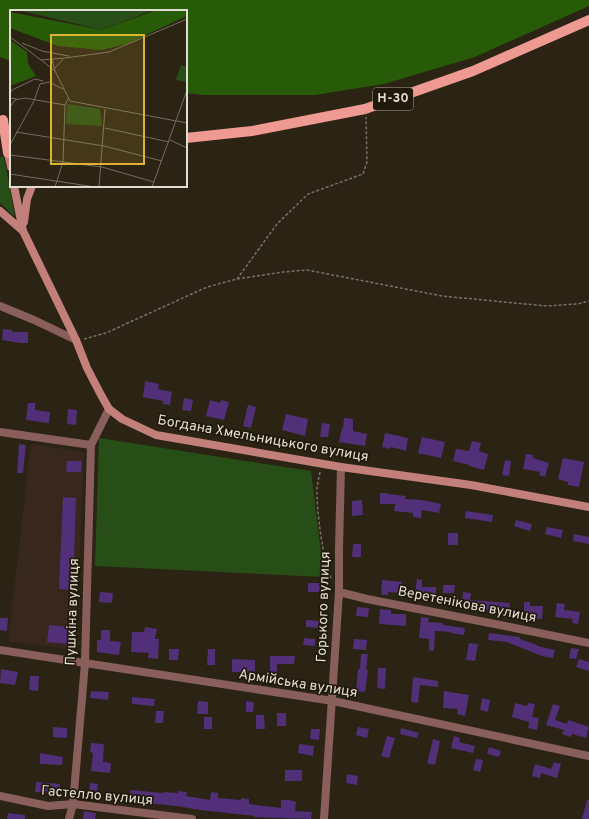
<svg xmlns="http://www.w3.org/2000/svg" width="589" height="819" viewBox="0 0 589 819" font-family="Overpass,sans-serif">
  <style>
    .industrial { fill: #37271d }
    .green { fill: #274e16 }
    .forest { fill: #275b07 }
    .building { fill: #512f79 }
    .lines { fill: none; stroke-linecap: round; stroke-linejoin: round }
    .path { stroke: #797265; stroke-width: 1.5; stroke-dasharray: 3 2; stroke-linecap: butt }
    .street { stroke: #895f5c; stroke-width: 8 }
    .secondary { stroke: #c3807b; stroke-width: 8 }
    .primary { stroke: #ef9993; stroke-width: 10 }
    .labels { text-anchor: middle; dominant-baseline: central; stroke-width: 3.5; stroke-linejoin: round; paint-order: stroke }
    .shield { fill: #21190a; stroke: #a8a297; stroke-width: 1 }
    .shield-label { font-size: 13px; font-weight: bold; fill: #e2ddd3 }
    .street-label { font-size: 14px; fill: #e2ddd3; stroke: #21190a }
    .inset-road { fill: none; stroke: #746d60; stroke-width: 1 }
    .view { fill: #dbb233; fill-opacity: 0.15; stroke: #dbb233; stroke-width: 2 }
    .inset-edge { fill: none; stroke: #e2ddd3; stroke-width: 2 }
  </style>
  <rect width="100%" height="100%" fill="#2b2314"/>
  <path class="industrial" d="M31,444L84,452L76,650L8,641Z"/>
  <path class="green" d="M4,156L15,217L0,203V157Z
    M99,438L311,471L324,577L95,566Z"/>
  <path class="forest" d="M0,0H589V6L475,57L384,84L315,95H202L186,93V11H11V61L0,57Z"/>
  <path class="building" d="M3,329L12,330V332H28V343H20L2,340Z
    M145,381L159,384L158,389L172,392L170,405L163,404V401L143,397Z
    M184,398L193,400L191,411L182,410Z
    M210,400L220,403L221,400L229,402L224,420L206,416Z
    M28,403H35V410L50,412L49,423L26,420Z
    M248,405L256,407L251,428L243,426Z
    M68,409L77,410L76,425L67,424Z
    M286,414L308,419L305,436L282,430Z
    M344,418L353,419V431L367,434L365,446L339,442L342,428H343Z
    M322,423L330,424L328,437H320Z
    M385,433L408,438L406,451L391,447L390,449L382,447Z
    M422,437L445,442L441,458L418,453Z
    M472,441L481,443L479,451L488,454L484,470L469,466V465L453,461L456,449L469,451Z
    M19,444L26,445L23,473H17Z
    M526,454L533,455V458L549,463L545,477L539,475L540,472L523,469Z
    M563,458L584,462L579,487L568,485V482L558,479Z
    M505,460L511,461L509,476L502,475Z
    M67,461H82L81,472H66Z
    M380,493H388V494L406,496L405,499L422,500L441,504L439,513L422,510L421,518L413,517V513L394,511L395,504H380Z
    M63,497L76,498L73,590L59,589Z
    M362,500L363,515L352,516V501Z
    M466,511L493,515L492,522L465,518Z
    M516,520L532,524L530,531L514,526Z
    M547,527L563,530L561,538L545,534Z
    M448,533H458V545H448Z
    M574,534L589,537V544L573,541Z
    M353,544H361V557H352Z
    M417,579L422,580V587H436V598H429V595L415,593Z
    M382,580L402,582L401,593L388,592V595H381Z
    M308,583H321V592H308Z
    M443,585H455L454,593H443Z
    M100,592L113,593L112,603L99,602Z
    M463,592L471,593L470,600L510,603L509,614H502V611L483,610V612H477V607L462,605Z
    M524,602H530V606H543L542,619H533V615H524Z
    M557,603L565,604L564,610L580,612L578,624L572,623L573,619L555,617Z
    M357,607L369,608L368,617L356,616Z
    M380,609L391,610V614H406V626L379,624Z
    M421,617L429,618L428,622L443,623V625L465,628L464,635L450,633L451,632L435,631L434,651L429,650V639L419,638Z
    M0,618H8L7,631L0,630Z
    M306,620L321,621V628L306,627Z
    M49,625L69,627L68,644L47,642Z
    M145,627L157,629L155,639H159L158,659L148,658L149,653L131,652L132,632H144Z
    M101,630H110V641L121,642L119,655L97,652V640H101Z
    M489,633L520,637V639L537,645V646L555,650L553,658L542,656L507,642L488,640Z
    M304,638L315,639V646L303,645Z
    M354,639L367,640L366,650L353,649Z
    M469,643L478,644L475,661L466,660Z
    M571,648L579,649L576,659L569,658Z
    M169,649H179L178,660H169Z
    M208,649H215V665H207Z
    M361,654H368L366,670H368L365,692L356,691L358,669H360Z
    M270,656H295L294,664H277V676H270Z
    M232,659L255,660V674H246V672H232Z
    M579,659L589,662V671L576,667Z
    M378,668H386L385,689L377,688Z
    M1,669L18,672L15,685L0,683Z
    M30,676H39L38,691L29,690Z
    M413,677L438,681V687L420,685L418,703L411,702Z
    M91,691L109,692L108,700L90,698Z
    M444,691L469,695L465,716L457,714L458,709L443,708Z
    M132,697L155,699L154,706L132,704Z
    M482,698L490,700L488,712L480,710Z
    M198,701L208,702V714H197Z
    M246,701L254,702L253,712H246Z
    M515,703L527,706L528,703L535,704L532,717L539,718L537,730L528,728L529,722L512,717Z
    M553,704L560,706L555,720L567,724L568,720L589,727L586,738L572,734L571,737L562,734L564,730L546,725Z
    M156,711H164L163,723H155Z
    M277,713H286V726H277Z
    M256,715H264L265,729H256Z
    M204,717H212V729H204Z
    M53,727L67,728V738L53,737Z
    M358,727L369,729L367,738L356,735Z
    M401,728L419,733L417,738L400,734Z
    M311,729H320L319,740L310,739Z
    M387,736L395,738L389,758L381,756Z
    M454,736L460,738L459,742L475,746L473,753L451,748Z
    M433,739L440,741L435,765L427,763Z
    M91,743L104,744L103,762L111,763L110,773L91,771L93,753L90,752Z
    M299,744L314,746L313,756L298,753Z
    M489,747L501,751L499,757L487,754Z
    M40,753L63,757L62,765L40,764Z
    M476,759L483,760L480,772L473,770Z
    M554,762L561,764L557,778L541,773L540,778L532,776L535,764L551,769Z
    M285,770H302V781H285Z
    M347,774L358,776L357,785L346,783Z
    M36,782L60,784L59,793L35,792Z
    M90,783L98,784L97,795L89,794Z
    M130,790L163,793V792L178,793V791L187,792L186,796L210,800L211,792L218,793V798L241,800V798L249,799V804L281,808V800H289L296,802L295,811L312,812L311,819L254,817L255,816L200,810L176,806L146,803V802L116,800L117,794L130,795Z
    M587,800H589V819H582Z
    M84,811L96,813L95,819H83Z
    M8,813L25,815V819H7Z"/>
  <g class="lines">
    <path class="path" d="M237,279L277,224L308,194L363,174L367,162L366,117
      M84,339L106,333L207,287L237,279L283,272L307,270L442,296L546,306L577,304L589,301
      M320,472C319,477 318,482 317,487C316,506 323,564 332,580"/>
    <path class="street" d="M0,306L34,320L76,340
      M0,432L91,445
      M339,592L367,599L505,626L589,643
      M0,650L333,701L589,756
      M0,796L48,806L73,804L192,819
      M69,819L73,804L85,663L91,445L109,409
      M324,819L339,592V549L341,467"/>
    <path class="secondary" d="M8,153L11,167
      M14,186L23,231L76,340L87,368L101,395L109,409L122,419L156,435L341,467L471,485L589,507
      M0,211L23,231
      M24,222L27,199L32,186"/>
    <path class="primary" d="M3,120L8,153
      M186,138L252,131L365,109L473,71L589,20"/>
  </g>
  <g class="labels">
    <rect class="shield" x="373" y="88" width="40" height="22" rx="3"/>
    <g class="shield-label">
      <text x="393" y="99">Н-30</text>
    </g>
    <g class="street-label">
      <text transform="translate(263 439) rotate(10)">Богдана Хмельницького вулиця</text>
      <text transform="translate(467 605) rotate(11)">Веретенікова вулиця</text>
      <text transform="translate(324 607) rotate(-88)">Горького вулиця</text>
      <text transform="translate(73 612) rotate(-88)">Пушкіна вулиця</text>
      <text transform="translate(298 684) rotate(9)">Армійська вулиця</text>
      <text transform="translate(97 796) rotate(5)">Гастелло вулиця</text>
    </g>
  </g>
  <g transform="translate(10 10)">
    <rect width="177" height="177" fill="#2b2314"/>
    <path d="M8,0H143L92,20ZM171,55L177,57V72L166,70ZM57,94L90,99L92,116L56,114Z" fill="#274e16"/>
    <path d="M146,0H177V6L116,34L91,40L48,36L0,18V2L92,20ZM0,30L17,42L18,54L26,66L0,76Z" fill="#275b07"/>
    <path class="inset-road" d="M0,27L31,50L55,48L99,42L177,9M12,33L32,41L59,46M42,49L45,61L60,91L177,113M31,50L45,61M45,58L53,49M0,81L25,69L33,71M1,81L0,88L7,89M0,97L5,90L15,88L55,95M95,118L159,132M6,122L94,136L152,151M160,130L177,138M0,135L24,91L30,74L39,72L53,79M0,145L92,157L144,172M0,164L85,177M45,177L53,152L55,95L58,89M89,177L95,99M142,177L177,80"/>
    <path class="view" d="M41,25H134V154H41Z"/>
    <rect width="177" height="177" class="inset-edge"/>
  </g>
</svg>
